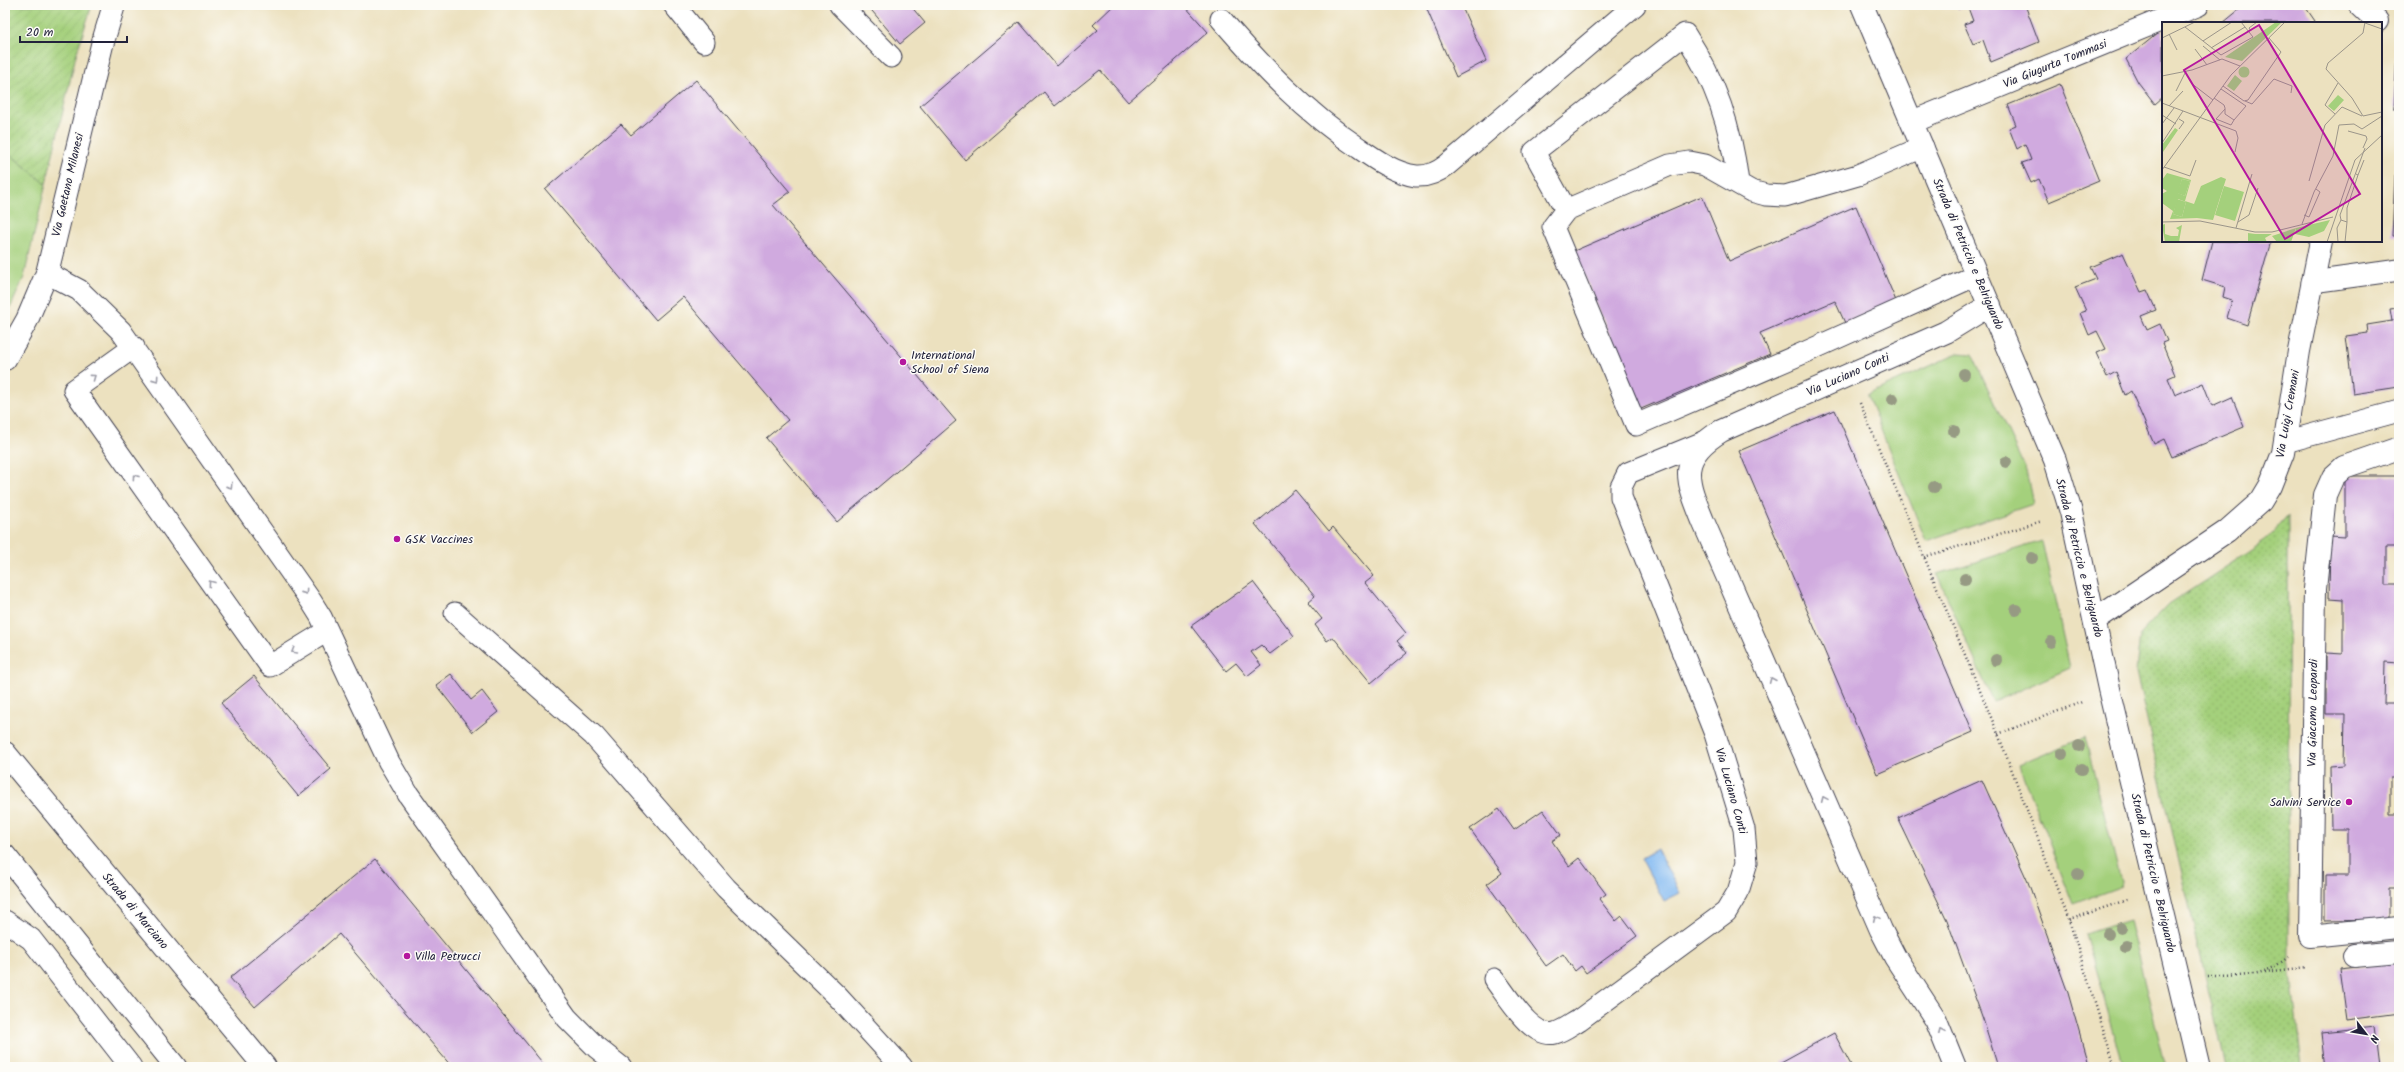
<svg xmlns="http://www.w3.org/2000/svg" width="2404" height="1072" viewBox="0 0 2404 1072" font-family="Kalam,sans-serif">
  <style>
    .grass { fill: #a4d07c; stroke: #63795c }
    .park { fill: url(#park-dots); stroke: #63795c }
    .garden { fill: url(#garden-furrows); stroke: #63795c }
    .water { fill: #83baf2; stroke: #526e96 }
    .building { fill: #d0aadf }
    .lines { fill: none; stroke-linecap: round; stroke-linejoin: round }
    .lane-casing { stroke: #403f4f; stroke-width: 23 }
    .street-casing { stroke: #403f4f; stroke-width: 24 }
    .path { stroke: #403f4f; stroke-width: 2.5; stroke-dasharray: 1 3; stroke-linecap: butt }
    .lane { stroke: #fff; stroke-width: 21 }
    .street { stroke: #fff; stroke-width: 22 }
    .tree { fill: #969a83 }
    .oneway { stroke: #9c9ca7 }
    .poi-dot { fill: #b5179e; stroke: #fdfcf7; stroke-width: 1.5 }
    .labels { text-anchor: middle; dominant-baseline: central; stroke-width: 3; stroke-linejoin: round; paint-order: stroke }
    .street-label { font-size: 12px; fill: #22223b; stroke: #fdfcf7 }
    .poi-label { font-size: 12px; fill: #22223b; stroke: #fdfcf7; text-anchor: start }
    .inset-road { fill: none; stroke: #9b958a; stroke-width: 1 }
    .view { fill: #b5179e; fill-opacity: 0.15; stroke: #b5179e; stroke-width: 2 }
    .inset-edge { fill: none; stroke: #22223b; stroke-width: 2 }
  </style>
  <defs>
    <pattern id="park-dots" width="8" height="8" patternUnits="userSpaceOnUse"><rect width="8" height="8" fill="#a4d07c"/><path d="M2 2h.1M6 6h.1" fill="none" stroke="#8db26c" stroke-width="1.8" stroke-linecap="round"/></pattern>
    <pattern id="garden-furrows" width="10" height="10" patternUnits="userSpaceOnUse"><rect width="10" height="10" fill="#a4d07c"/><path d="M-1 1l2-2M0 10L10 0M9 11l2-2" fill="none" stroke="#8db26c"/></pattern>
  </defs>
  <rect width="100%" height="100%" fill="#fdfcf7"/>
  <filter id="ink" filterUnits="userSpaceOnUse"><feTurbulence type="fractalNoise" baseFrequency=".025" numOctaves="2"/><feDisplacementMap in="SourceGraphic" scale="8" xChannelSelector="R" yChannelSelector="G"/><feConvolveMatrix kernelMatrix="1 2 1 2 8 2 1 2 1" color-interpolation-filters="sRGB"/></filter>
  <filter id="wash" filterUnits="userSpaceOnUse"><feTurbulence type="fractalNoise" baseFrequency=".012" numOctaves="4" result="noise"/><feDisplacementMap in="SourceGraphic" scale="16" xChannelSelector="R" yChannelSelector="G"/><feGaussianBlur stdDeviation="0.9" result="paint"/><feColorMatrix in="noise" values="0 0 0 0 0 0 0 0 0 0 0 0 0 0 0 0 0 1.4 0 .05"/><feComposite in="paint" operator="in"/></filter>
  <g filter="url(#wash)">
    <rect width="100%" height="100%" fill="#ece1bf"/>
    <path class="grass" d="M5,150L46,184L24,277L5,320Z
      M1958,353L1972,354L2026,471L2033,504L1926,541L1867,395Z
      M2042,541L2070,668L1993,702L1937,574Z
      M2085,737L2122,886L2073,904L2019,765Z
      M2129,920L2166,1067H2124L2085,934Z"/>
    <path class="park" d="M2288,515L2289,958L2302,1067H2226L2136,672L2140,634L2168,605L2265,541Z"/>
    <path class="garden" d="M5,5H92L76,55L46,184L5,150Z"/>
    <path class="water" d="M1657,849L1680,893L1664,901L1641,858Z"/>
    <g id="blocks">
      <path class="building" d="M867,5H910L925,23L900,44Z
        M1114,5H1184L1208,32L1128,102L1100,70L1055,106L1044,92L965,160L920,106L1019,22L1057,66L1098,30L1093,25Z
        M1425,5H1461L1486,61L1456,77Z
        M1956,5H2025L2039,42L1991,62L1983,40L1973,44L1964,24L1973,21L1967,5L1958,9Z
        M2245,5H2304L2315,21L2313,23H2223Z
        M2163,29V97L2155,104L2138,82L2126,59Z
        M2397,52H2399V108H2394Z
        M696,80L790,192L773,205L956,421L837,522L766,438L788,420L683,297L656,320L545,189L621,124L631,135Z
        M2060,84L2099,181L2049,202L2039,179L2031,183L2022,163L2031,160L2025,144L2017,149L2009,128L2016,125L2008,105Z
        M2395,175H2399V236H2392Z
        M1702,196L1729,261L1856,206L1896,301L1845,323L1835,301L1760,333L1770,354L1641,409L1574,251Z
        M2212,241H2271L2247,325L2227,318L2232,300L2223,297L2225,287L2202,280Z
        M2123,253L2141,292L2147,290L2156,310L2141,316L2147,330L2160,324L2167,341L2162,343L2175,375L2168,378L2175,395L2203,383L2212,406L2232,397L2244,427L2172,457L2164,439L2154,444L2131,391L2125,395L2116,372L2107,377L2096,353L2106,349L2097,331L2089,335L2080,313L2086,311L2075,287L2096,279L2090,267Z
        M2399,308V387L2353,394L2346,336L2368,333L2367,325L2392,321L2390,309Z
        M1835,410L1973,732L1877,774L1739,451Z
        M2345,476H2399V547H2386V585H2399V663L2385,662L2384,704H2399V777H2390V814H2399V889H2389V919L2325,920V876H2348V829H2331L2330,766L2344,765L2345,714H2326V653L2343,654V599L2329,598L2330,536L2345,537Z
        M1295,490L1329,531L1333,527L1374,576L1365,583L1406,633L1397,641L1407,653L1371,683L1333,637L1327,641L1315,625L1322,619L1308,602L1315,596L1255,524Z
        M1253,582L1294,636L1270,654L1261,645L1251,652L1261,665L1247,676L1236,663L1226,671L1191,626Z
        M451,674L471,700L482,691L498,712L473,732L436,685Z
        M254,676L331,769L298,796L221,703Z
        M1982,780L2028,882L2068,993L2089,1067H1998L1983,1019L1947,920L1898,818Z
        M1499,809L1514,830L1543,810L1561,835L1552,841L1569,866L1579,858L1606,894L1599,899L1616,921L1622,916L1637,936L1586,973L1581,966L1575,971L1563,954L1546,966L1487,884L1502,873L1470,829Z
        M375,859L546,1067H452L339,934L255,1007L230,978Z
        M2399,962V1013L2346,1020L2339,969Z
        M2375,1027L2380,1067H2326L2322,1033Z
        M1834,1033L1852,1067H1784L1781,1062Z"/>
    </g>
  </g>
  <g filter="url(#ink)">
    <use href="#blocks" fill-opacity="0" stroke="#403f4f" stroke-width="1"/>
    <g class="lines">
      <g class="lane-casing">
        <path id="lane" d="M674,5L704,42
          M840,5L891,57
          M1221,19C1263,68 1305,112 1359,148C1376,160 1395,173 1416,176C1428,177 1438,172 1447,165L1635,5
          M1738,182C1731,126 1716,82 1685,34L1534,152L1566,210L1670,165L1690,162L1705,165L1751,191L1766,195L1785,196L1858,175L1923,147
          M1566,210L1553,227L1636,425L1808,351L1977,275
          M47,273L79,290L121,331L311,601L321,617L389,762L408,794L567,1018L597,1048L621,1067
          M2312,282L2399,270
          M134,347L74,390L270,666L327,631
          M2285,442L2399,411
          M455,613L594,736L726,888L838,997L902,1067
          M5,855L176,1067
          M5,921L31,939L131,1067
          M1494,979C1507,995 1531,1039 1555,1033C1563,1031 1572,1024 1579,1020L1726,912L1738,892L1747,862L1744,829L1715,734L1621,497V487L1628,473L1704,442"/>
      </g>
      <g class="street-casing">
        <path id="street" d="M1862,5L2055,460L2071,512L2109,689L2199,1067
          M2360,5L2377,21
          M1912,122L2198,5
          M5,359L27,320L47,273L102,45L114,5
          M2399,448L2344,467L2333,477L2325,495L2315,589L2310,936L2399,927
          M2095,620L2227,531L2261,501L2270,486L2283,453L2299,351L2321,241
          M5,753L265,1067
          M2354,956L2399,952
          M1955,1067L1936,1020L1895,957L1881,930L1703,521C1686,479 1677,458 1721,431L1946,332L1990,305"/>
      </g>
      <path class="path" d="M1860,403L1998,734L2069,920L2115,1067
        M1924,557L2042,521
        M1998,734L2082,702
        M2069,920L2129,899
        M2265,972L2308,967
        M2208,977C2236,977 2265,977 2288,957"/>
      <use href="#lane" class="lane"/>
      <use href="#street" class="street"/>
    </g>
    <g class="tree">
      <circle cx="1964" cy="374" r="6"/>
      <circle cx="1893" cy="399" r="6"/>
      <circle cx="1954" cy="431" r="6"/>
      <circle cx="2006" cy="462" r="6"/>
      <circle cx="1934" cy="487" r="6"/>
      <circle cx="2032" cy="558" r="6"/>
      <circle cx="1965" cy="579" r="6"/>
      <circle cx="2016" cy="610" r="6"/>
      <circle cx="2051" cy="642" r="6"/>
      <circle cx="1996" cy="660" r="6"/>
      <circle cx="2079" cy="746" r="6"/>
      <circle cx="2062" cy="754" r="6"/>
      <circle cx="2082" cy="769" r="6"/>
      <circle cx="2078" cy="874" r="6"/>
      <circle cx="2121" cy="928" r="6"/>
      <circle cx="2108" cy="934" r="6"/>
      <circle cx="2126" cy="946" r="6"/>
    </g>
    <defs><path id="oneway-chevron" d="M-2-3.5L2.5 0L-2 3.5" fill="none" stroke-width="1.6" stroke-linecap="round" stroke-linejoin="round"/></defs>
    <g class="oneway">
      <use href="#oneway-chevron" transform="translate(93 377) rotate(-36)"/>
      <use href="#oneway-chevron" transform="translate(156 379) rotate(55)"/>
      <use href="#oneway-chevron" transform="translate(135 477) rotate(-126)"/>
      <use href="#oneway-chevron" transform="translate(230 486) rotate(55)"/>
      <use href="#oneway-chevron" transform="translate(211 583) rotate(-126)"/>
      <use href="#oneway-chevron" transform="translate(305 592) rotate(55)"/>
      <use href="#oneway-chevron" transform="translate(294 651) rotate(149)"/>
      <use href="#oneway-chevron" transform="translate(1772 680) rotate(-113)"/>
      <use href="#oneway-chevron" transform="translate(1824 799) rotate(-114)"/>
      <use href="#oneway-chevron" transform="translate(1876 918) rotate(-114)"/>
      <use href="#oneway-chevron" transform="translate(1941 1031) rotate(-114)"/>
    </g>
  </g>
  <g class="poi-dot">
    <circle cx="903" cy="362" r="4"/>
    <circle cx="397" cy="539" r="4"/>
    <circle cx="2349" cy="802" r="4"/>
    <circle cx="407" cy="956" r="4"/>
  </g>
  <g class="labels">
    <g class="street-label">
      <text transform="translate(2055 64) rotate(-22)">Via Giugurta Tommasi</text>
      <text transform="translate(68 185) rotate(-77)">Via Gaetano Milanesi</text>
      <text transform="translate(1968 254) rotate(67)">Strada di Petriccio e Belriguardo</text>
      <text transform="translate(1848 375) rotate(-24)">Via Luciano Conti</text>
      <text transform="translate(2288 414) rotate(-80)">Via Luigi Cremani</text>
      <text transform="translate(2079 558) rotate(76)">Strada di Petriccio e Belriguardo</text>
      <text transform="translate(2313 713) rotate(-89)">Via Giacomo Leopardi</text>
      <text transform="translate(1731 791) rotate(74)">Via Luciano Conti</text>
      <text transform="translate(2153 873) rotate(77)">Strada di Petriccio e Belriguardo</text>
      <text transform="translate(135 911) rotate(50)">Strada di Marciano</text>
    </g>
    <g class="poi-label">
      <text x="911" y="355">International<tspan x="911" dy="14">School of Siena</tspan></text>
      <text x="405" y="539">GSK Vaccines</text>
      <text x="2341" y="802" text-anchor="end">Salvini Service</text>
      <text x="415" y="956">Villa Petrucci</text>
    </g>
  </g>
  <g transform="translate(2162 22)">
    <rect width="220" height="220" fill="#ece1bf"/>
    <path d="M76.5 50a5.5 5.5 0 1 1 11 0a5.5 5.5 0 1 1-11 0ZM73,53L80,59L72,69L65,64ZM176,73L182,78L172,89L166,84ZM20,157L28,159L23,174L15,171ZM62,164L82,170L73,199L53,193ZM15,177L24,180L20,195L11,192ZM168,198L162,209L147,215L133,212L134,206Z" fill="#a4d07c"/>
    <path d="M114,0H120L80,39L63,35ZM13,106L16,108L1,130L0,123ZM5,151L29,158L23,179L32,182L39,164L59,155L64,157L51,198L35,196L8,197L11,189L0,181V172L5,169L0,166V158ZM20,157L28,159L23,174L16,171ZM16,177L24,180L20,195L11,192Z" fill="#a4d07c" fill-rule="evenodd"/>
    <path d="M3,202V212L9,214H16L17,208L14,206L20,203L17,220H3L0,203ZM134,206L129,220H115L110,214ZM86,211L93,212H110L103,216L105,220H86Z" fill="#a4d07c"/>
    <path class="inset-road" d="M203,0L201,11L166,41L164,47L190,76L201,94L220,90M203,1L220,7M23,5L59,33L91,15L79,0M89,9L87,6L95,0M7,12L15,28M0,16L33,0M41,19L70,0M41,24L58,38M49,26L83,5M33,27L45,43M0,54L30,48L60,37L78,44M29,61L51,78M61,64L82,79L86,78L119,30L107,16M59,67L84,84L72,98M14,69L24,49M52,76L62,83L63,86V92L72,98L69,103L54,97L63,87M83,79L90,82L112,57L130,64L129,71M0,81L74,109L76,116L73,130M7,84L21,69M173,92L163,83L176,61M0,93L14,102M0,102L12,86M17,107L22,100L17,97M186,109L204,114L205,117L201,126M0,121L21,89M2,145L28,154L34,138M0,148L69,53L123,0M194,152L196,153L202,138M147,159L163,103L180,85L200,94M142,193L147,195L158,170L154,167M0,200L38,199L93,210H110L171,195M76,200L87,193L96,166M185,200V186L196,153M140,202L152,170L171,134L177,103L192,102L200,107L220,94M74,206L90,152M165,220L193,138L220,113M176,220L175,206L179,198M183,220L185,200L179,198L178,193L203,126"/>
    <path class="view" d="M97,3L198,172L123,217L22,48Z"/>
    <rect width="220" height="220" class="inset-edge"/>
  </g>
  <rect width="2404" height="1072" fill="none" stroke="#fdfcf7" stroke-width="20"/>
  <g transform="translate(2366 1034) rotate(121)" stroke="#fdfcf7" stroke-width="3" paint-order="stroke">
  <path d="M0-3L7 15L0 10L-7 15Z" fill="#22223b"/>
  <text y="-6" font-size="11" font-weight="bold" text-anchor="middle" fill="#22223b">N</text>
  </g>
  <path d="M20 36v6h107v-6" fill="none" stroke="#22223b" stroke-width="2"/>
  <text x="26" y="36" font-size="12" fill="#22223b" stroke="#fdfcf7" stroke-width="3" paint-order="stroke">20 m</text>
</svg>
